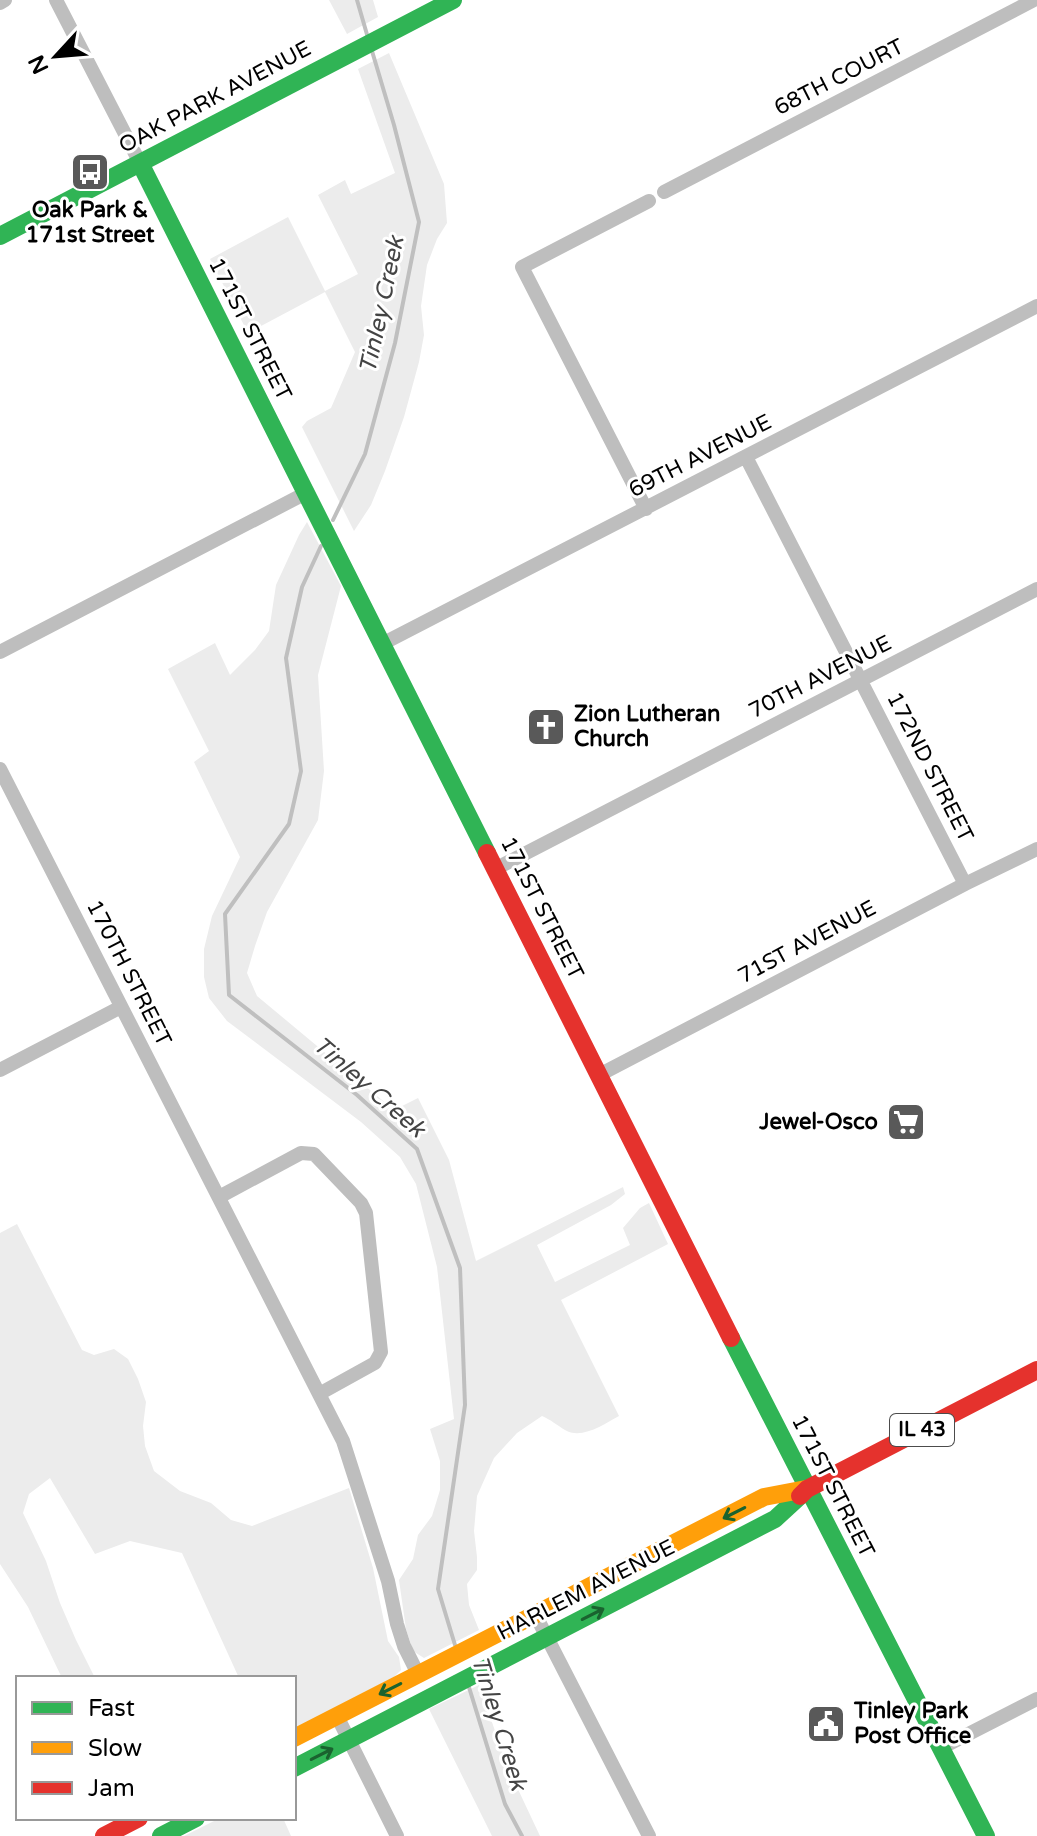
<svg xmlns="http://www.w3.org/2000/svg" width="1037" height="1836" viewBox="0 0 1037 1836" font-family="'Varela Round',sans-serif">
  <style>
    .green { fill: #ececec }
    .lines { fill: none; stroke-linecap: round; stroke-linejoin: round }
    .stream { stroke: #bfbfbf; stroke-width: 4 }
    .street { stroke: #bebebe; stroke-width: 14 }
    .fast { stroke: #30b455; stroke-width: 18 }
    .slow { stroke: #ff9f0a; stroke-width: 18 }
    .jam { stroke: #e5322d; stroke-width: 18 }
    .oneway { stroke: #1a632f }
    .labels { text-anchor: middle; dominant-baseline: central; stroke-width: 6; stroke-linejoin: round; paint-order: stroke }
    .shield { fill: #fff; stroke: #4c4c4c; stroke-width: 2 }
    .shield-label { font-size: 20px; font-weight: bold; fill: #000 }
    .street-label { font-size: 22px; fill: #000; stroke: #fff }
    .poi-label { font-size: 22px; font-weight: bold; fill: #000; stroke: #fff; text-anchor: start }
    .water-label { font-size: 24px; font-style: italic; fill: #444; stroke: #fff }
  </style>
  <rect width="100%" height="100%" fill="#fff"/>
  <path class="green" d="M329,0H373L378,17L347,34Z
    M389,53L444,184L447,223L437,239L427,265L421,306L424,335L419,362L404,417L385,471L371,505L354,531L302,427L307,421L331,408L355,352L325,292L248,333L210,259L288,217L325,291L358,274L318,195L345,180L351,194L395,173L358,69Z
    M307,522L341,586L318,675L324,771L318,820L267,912L255,946L247,973L257,996L394,1110L418,1098L449,1160L476,1261L623,1187L625,1194L611,1205L537,1245L555,1282L630,1245L623,1228L640,1208L649,1203L668,1244L561,1300L619,1416C604,1424 582,1440 565,1430C557,1425 551,1420 542,1416L517,1433L494,1458L477,1496L474,1531L477,1557V1570L467,1584L469,1605L479,1630L424,1658L413,1651L406,1629L399,1580L413,1559L418,1535L432,1516L440,1490V1461L430,1429L454,1419L437,1267L416,1184L400,1157L361,1122L227,1021L209,998L204,977V949L212,916L240,857L194,762L209,751L168,669L215,643L230,675L255,650L269,631L276,585L299,535Z
    M17,1224L82,1350L94,1355L114,1349L128,1359L138,1379L146,1402L143,1426L145,1446L154,1471L180,1491L211,1503L231,1520L252,1526L349,1488L373,1568L388,1641L399,1657L401,1670L394,1677L294,1729V1678H239L182,1553L130,1541L95,1554L50,1478L29,1494L23,1513L46,1561L60,1603L76,1640L95,1678H62L28,1607L0,1564V1233Z
    M479,1685L508,1768L540,1836H492L429,1709Z
    M220,1818H283L291,1836H184Z"/>
  <g class="lines">
    <path class="stream" d="M357,0L368,38
      M333,520L365,454L395,343L419,222L394,125L372,51
      M321,546L302,587L286,658L301,771L289,824L225,914L229,995L357,1095L417,1149L460,1268L465,1405L438,1589L455,1645
      M468,1684L505,1804L522,1836"/>
    <path class="street" d="M56,0L140,163
      M0,3L5,0
      M664,192L1034,0
      M746,457L965,884
      M646,509L522,267L649,201
      M382,644L1037,306
      M0,652L306,493
      M0,769L343,1441L388,1581L397,1624L404,1646L418,1674
      M495,869L1037,589
      M0,1070L121,1007
      M599,1075L965,884L1037,849
      M219,1197L301,1153L314,1154L361,1203L366,1213L381,1352L375,1363L319,1394
      M535,1614L649,1836
      M337,1716L397,1836
      M941,1748L1037,1699"/>
    <path class="fast" d="M140,163L487,853
      M0,236L453,0
      M731,1338L986,1836
      M294,1768L775,1519L800,1496
      M161,1836L196,1818"/>
    <path class="slow" d="M294,1738L764,1497L806,1489"/>
    <path class="jam" d="M487,853L731,1338
      M800,1496L807,1489L1037,1370
      M104,1836L139,1818"/>
  </g>
  <defs><path id="oneway-shaft" d="M-6 0H5M1.5-3L5.5 0L1.5 3" fill="none" stroke-width="1.6" stroke-linecap="round" stroke-linejoin="round" transform="scale(2)"/></defs>
  <g class="oneway">
    <use href="#oneway-shaft" transform="translate(734 1513) rotate(153)"/>
    <use href="#oneway-shaft" transform="translate(593 1614) rotate(-27)"/>
    <use href="#oneway-shaft" transform="translate(390 1689) rotate(153)"/>
    <use href="#oneway-shaft" transform="translate(322 1754) rotate(-27)"/>
  </g>
  <defs>
    <g id="bus-square" transform="scale(2)"><rect x="-9" y="-9" width="18" height="18" rx="4" fill="#595959" stroke="#fff"/><path d="M-5-6H5V4H4V6H2V4H-2V6H-4V4H-5ZM-3.5-4V0h7V-4ZM-3.5 1.2v1.5H-2V1.2ZM2 1.2v1.5H3.5V1.2Z" fill="#fff"/></g>
    <g id="church-square" transform="scale(2)"><rect x="-9" y="-9" width="18" height="18" rx="4" fill="#595959" stroke="#fff"/><path d="M-1.2-6h2.4v3.5h3.3v2.4h-3.3V6h-2.4V-.1h-3.3v-2.4h3.3Z" fill="#fff"/></g>
    <g id="supermarket-square" transform="scale(2)"><rect x="-9" y="-9" width="18" height="18" rx="4" fill="#595959" stroke="#fff"/><path d="M-6-5.5h2.5l.6 2H6L4.5 2H-2.5L-4.4-4H-6ZM-1.5 3.2a1.3 1.3 0 1 0 .1 0ZM3 3.2a1.3 1.3 0 1 0 .1 0Z" fill="#fff"/></g>
    <g id="civic-square" transform="scale(2)"><rect x="-9" y="-9" width="18" height="18" rx="4" fill="#595959" stroke="#fff"/><path d="M-.6-6.5H3V-4.5H.6V-3L4-1V1h2V6H-6V1h2V-1L-.6-3ZM-1.2 2.5V6h2.4V2.5Z" fill="#fff"/></g>
  </defs>
  <g fill-rule="evenodd">
    <use href="#bus-square" x="90" y="172"/>
    <use href="#church-square" x="546" y="727"/>
    <use href="#supermarket-square" x="906" y="1122"/>
    <use href="#civic-square" x="826" y="1724"/>
  </g>
  <g class="labels">
    <rect class="shield" x="890" y="1414" width="64" height="32" rx="6"/>
    <g class="shield-label">
      <text x="922" y="1430">IL 43</text>
    </g>
    <g class="street-label">
      <text transform="translate(839 77) rotate(-27)">68TH COURT</text>
      <text transform="translate(215 97) rotate(-28)">OAK PARK AVENUE</text>
      <text transform="translate(250 329) rotate(63)">171ST STREET</text>
      <text transform="translate(700 456) rotate(-27)">69TH AVENUE</text>
      <text transform="translate(820 677) rotate(-27)">70TH AVENUE</text>
      <text transform="translate(930 767) rotate(63)">172ND STREET</text>
      <text transform="translate(542 908) rotate(63)">171ST STREET</text>
      <text transform="translate(807 942) rotate(-28)">71ST AVENUE</text>
      <text transform="translate(129 973) rotate(63)">170TH STREET</text>
      <text transform="translate(833 1486) rotate(63)">171ST STREET</text>
      <text transform="translate(586 1590) rotate(-27)">HARLEM AVENUE</text>
    </g>
    <g class="poi-label">
      <text x="90" y="210" text-anchor="middle">Oak Park &amp;<tspan x="90" dy="25">171st Street</tspan></text>
      <text x="574" y="714">Zion Lutheran<tspan x="574" dy="25">Church</tspan></text>
      <text x="878" y="1122" text-anchor="end">Jewel-Osco</text>
      <text x="854" y="1711">Tinley Park<tspan x="854" dy="25">Post Office</tspan></text>
    </g>
    <g class="water-label">
      <text transform="translate(382 305) rotate(-78)">Tinley Creek</text>
      <text transform="translate(369 1087) rotate(41)">Tinley Creek</text>
      <text transform="translate(499 1723) rotate(73)">Tinley Creek</text>
    </g>
  </g>
  <rect x="16" y="1676" width="280" height="144" fill="#ffffff" stroke="#999999" stroke-width="2"/>
  <rect x="32" y="1702" width="40" height="12" fill="#30b455" stroke="#999999" stroke-width="2"/>
  <text x="88" y="1716" font-size="24" fill="#000000">Fast</text>
  <rect x="32" y="1742" width="40" height="12" fill="#ff9f0a" stroke="#999999" stroke-width="2"/>
  <text x="88" y="1756" font-size="24" fill="#000000">Slow</text>
  <rect x="32" y="1782" width="40" height="12" fill="#e5322d" stroke="#999999" stroke-width="2"/>
  <text x="88" y="1796" font-size="24" fill="#000000">Jam</text>
  <g transform="translate(56 56) rotate(244)" stroke="#ffffff" stroke-width="6" paint-order="stroke">
  <path d="M0-6L14 30L0 20L-14 30Z" fill="#000000"/>
  <text y="-12" font-size="22" font-weight="bold" text-anchor="middle" fill="#000000">N</text>
  </g>
</svg>
